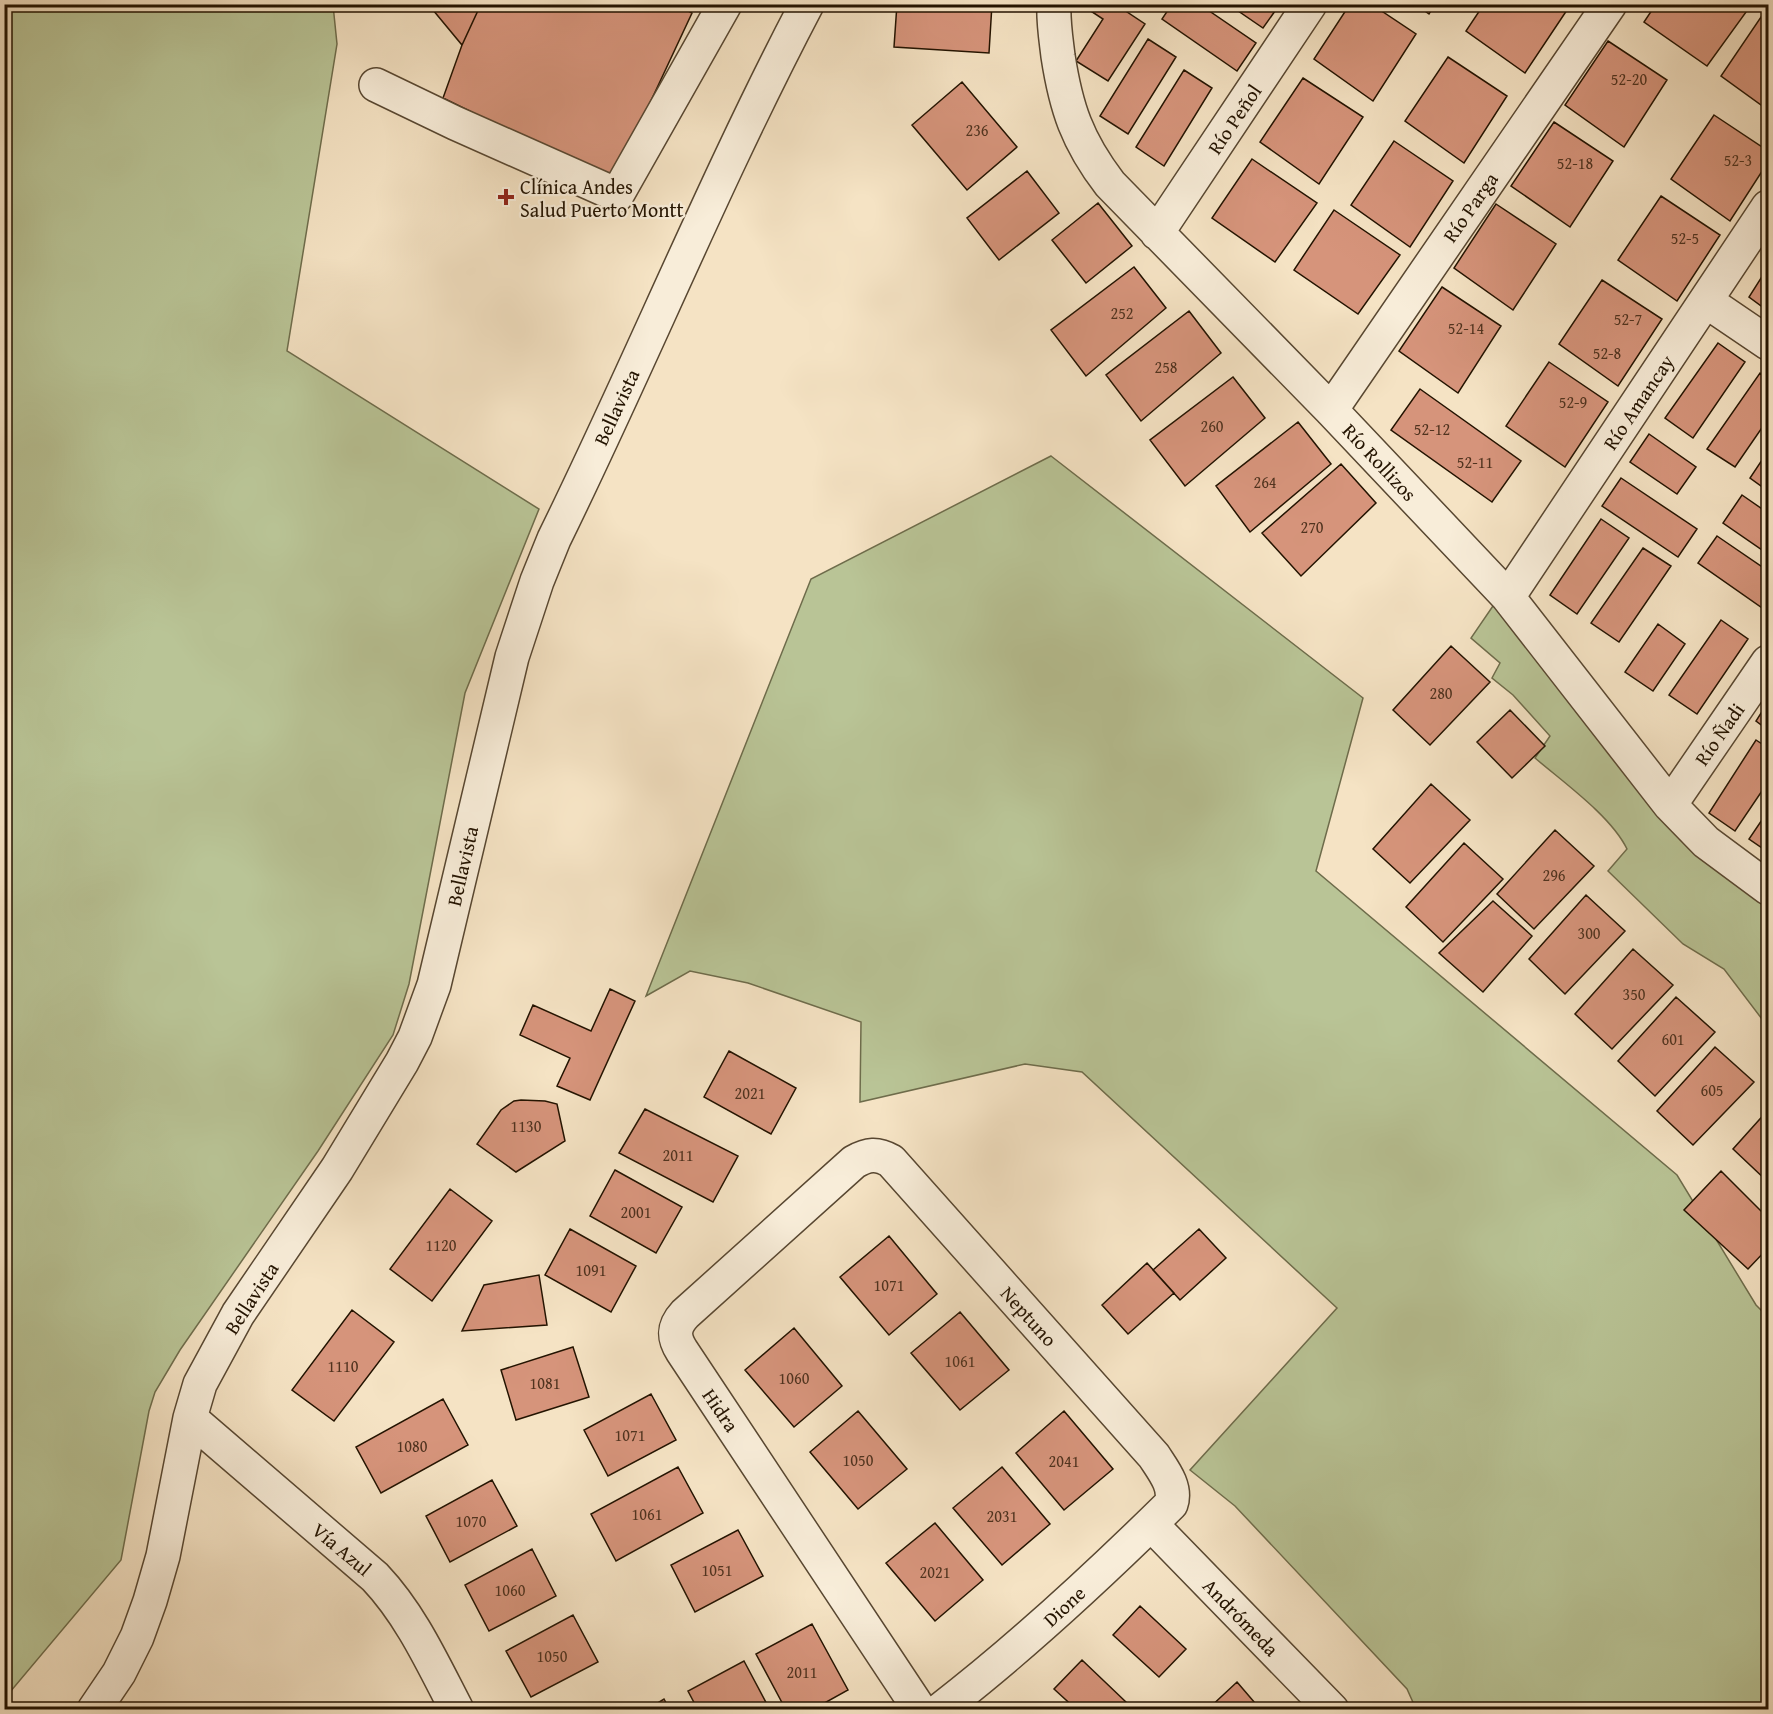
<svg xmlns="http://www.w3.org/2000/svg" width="1773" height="1714" viewBox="0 0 1773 1714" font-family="'Gentium Book Plus',serif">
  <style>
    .green { fill: #b9c496; stroke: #6e6c4b; stroke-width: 1.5 }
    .building { fill: #d6947b; stroke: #231300; stroke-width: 1.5 }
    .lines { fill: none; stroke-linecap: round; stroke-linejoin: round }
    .minor-casing { stroke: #584731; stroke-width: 36 }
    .minor { stroke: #f8edd9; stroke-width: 33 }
    .poi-dot { fill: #8f2418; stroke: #f8edd9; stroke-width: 2 }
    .labels { text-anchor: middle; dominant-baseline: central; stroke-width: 4.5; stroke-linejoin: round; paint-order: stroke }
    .number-label { font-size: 16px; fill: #50331f }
    .street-label { font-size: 20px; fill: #231300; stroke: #f8edd9 }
    .poi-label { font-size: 20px; fill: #231300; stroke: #f8edd9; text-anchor: start }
  </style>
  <rect width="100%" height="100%" fill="#f5e3c4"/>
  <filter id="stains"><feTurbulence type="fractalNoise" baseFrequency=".00333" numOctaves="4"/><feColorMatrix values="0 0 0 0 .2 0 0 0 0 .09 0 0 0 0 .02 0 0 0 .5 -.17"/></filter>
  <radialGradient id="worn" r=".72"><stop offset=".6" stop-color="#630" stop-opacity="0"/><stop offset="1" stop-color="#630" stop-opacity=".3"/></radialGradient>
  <path class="green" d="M5,4L333,5L337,44L287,351L539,509L465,693L409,984L393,1035L318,1151L180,1350L155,1392L149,1411L121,1560L5,1698Z
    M1051,456L1363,698L1316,871L1677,1175L1756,1305L1768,1317V1709H1416L1407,1689L1235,1506L1190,1470L1337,1308L1082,1072L1025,1064L860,1102L861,1022L748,983L690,971L646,996L811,579Z
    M1495,603L1768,902V1027L1724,969L1683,944L1608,871L1627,849C1611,816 1563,782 1535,758L1550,736L1513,695L1492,678L1500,663L1471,638Z"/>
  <path class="building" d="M428,4H481L462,45Z
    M481,4H676L692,13L613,182L443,98L462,45Z
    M897,4H992L989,53L894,47Z
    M1080,4H1115L1145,24L1108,81L1076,61L1103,19Z
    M1172,4H1199L1256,43L1237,71L1162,19Z
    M1228,4H1280L1263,28Z
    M1350,4H1371L1416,34L1373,101L1314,59Z
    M1415,4H1435L1429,14Z
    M1484,4H1566L1569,7L1525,73L1466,31Z
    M1656,4H1744L1749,8L1707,66L1644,22Z
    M1761,17L1768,22V110L1721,76Z
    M1148,39L1176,57L1128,134L1100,116Z
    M1608,41L1667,80L1624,147L1565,105Z
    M1448,57L1507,96L1464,163L1405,121Z
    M1184,70L1212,88L1164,166L1136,147Z
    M1303,78L1363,117L1319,184L1260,142Z
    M962,82L1017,147L967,190L912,125Z
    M1714,115L1768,151V162L1730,221L1671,179Z
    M1554,122L1613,161L1570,227L1511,186Z
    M1394,141L1453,181L1410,247L1351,205Z
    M1252,159L1317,203L1275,262L1212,218Z
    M1027,171L1059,213L999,260L967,218Z
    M1661,196L1720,235L1677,301L1618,260Z
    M1098,203L1132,246L1086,283L1052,240Z
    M1496,204L1556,244L1513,310L1454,268Z
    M1334,210L1400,255L1358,314L1294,270Z
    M1134,267L1166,308L1086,376L1051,330Z
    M1768,267V311L1749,297Z
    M1602,280L1662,319L1618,386L1559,344Z
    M1442,287L1501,326L1458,393L1399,351Z
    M1189,311L1221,353L1141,421L1106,375Z
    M1718,343L1745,362L1693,438L1665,418Z
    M1549,362L1608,402L1565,467L1506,426Z
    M1760,373L1768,380V419L1735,467L1707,449Z
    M1233,377L1265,418L1185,486L1150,440Z
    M1420,389L1521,461L1492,502L1391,430Z
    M1298,422L1331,464L1250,532L1216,486Z
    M1649,434L1696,467L1677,494L1630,462Z
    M1768,451V491L1750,478Z
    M1341,464L1376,503L1301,576L1262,533Z
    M1621,478L1697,529L1678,557L1602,506Z
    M1742,495L1768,513V554L1723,523Z
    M1601,519L1629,538L1577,614L1550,595Z
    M1717,536L1768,571V612L1698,563Z
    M1643,548L1671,566L1619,642L1591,623Z
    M1721,620L1748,639L1697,714L1669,695Z
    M1658,624L1685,644L1653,691L1625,672Z
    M1451,646L1490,682L1430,745L1393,710Z
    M1768,702V730L1756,721Z
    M1510,710L1545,746L1512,778L1477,742Z
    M1756,740L1768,748V782L1735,831L1709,813Z
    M1431,784L1470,820L1410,883L1373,849Z
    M1768,811V852L1749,839Z
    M1555,830L1594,866L1534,929L1497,894Z
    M1464,843L1503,879L1443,942L1406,907Z
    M1586,895L1625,931L1565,994L1529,959Z
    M1493,901L1532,936L1483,992L1439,953Z
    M1633,949L1673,985L1612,1049L1575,1014Z
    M610,989L635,1001L590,1100L557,1086L570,1058L520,1035L533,1005L591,1031Z
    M1676,997L1715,1032L1655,1096L1618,1061Z
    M1715,1047L1754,1082L1693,1145L1657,1111Z
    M729,1051L796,1088L771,1134L704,1097Z
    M521,1100L545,1101L557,1104L565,1141L516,1172L477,1144L501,1110L514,1101Z
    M645,1109L738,1156L713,1202L619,1153Z
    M1768,1110V1182L1733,1149Z
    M615,1170L682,1207L656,1253L590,1216Z
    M1721,1171L1768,1218V1248L1748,1269L1684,1210Z
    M450,1189L492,1221L432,1301L390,1269Z
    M570,1229L636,1266L611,1312L545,1275Z
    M1199,1229L1226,1258L1180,1300L1153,1270Z
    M889,1236L937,1294L889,1335L840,1277Z
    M1147,1263L1174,1293L1128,1334L1102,1305Z
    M539,1275L547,1325L462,1331L484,1285Z
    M352,1310L394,1342L334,1421L292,1390Z
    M960,1312L1009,1370L960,1410L911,1353Z
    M794,1328L842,1386L794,1427L745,1370Z
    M573,1347L589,1397L516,1420L501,1370Z
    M651,1394L676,1440L608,1476L584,1430Z
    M443,1399L468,1445L381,1493L356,1447Z
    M858,1411L907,1469L858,1509L810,1452Z
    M1064,1411L1113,1469L1064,1510L1016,1453Z
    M678,1467L703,1513L616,1561L591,1514Z
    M1002,1467L1050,1524L1002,1565L953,1508Z
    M492,1480L517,1526L450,1562L426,1516Z
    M935,1523L983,1580L935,1621L886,1563Z
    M738,1530L763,1576L695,1612L671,1565Z
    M532,1549L556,1596L489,1631L465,1585Z
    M1140,1606L1186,1649L1159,1677L1113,1635Z
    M573,1615L598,1662L531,1697L506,1651Z
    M812,1624L848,1690L812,1710H786L756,1654Z
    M1082,1660L1126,1702L1119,1710H1077L1054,1689Z
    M744,1661L770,1710H698L688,1691Z
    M1237,1682L1261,1710H1207Z
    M664,1699L670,1710H646Z"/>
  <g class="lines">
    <g class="minor-casing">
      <path id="minor" d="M1054,4C1053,21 1056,39 1058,56C1066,108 1077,141 1110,184L1331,410L1508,597L1670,805L1706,842L1768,888
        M376,85L455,123L617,195L725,4
        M1157,233L1310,4
        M1706,301L1768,343
        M1331,410L1610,4
        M1508,597L1768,207
        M1670,805L1768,662
        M190,1418L375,1577C411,1615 433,1664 457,1710
        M1151,1524L1332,1710
        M94,1710L119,1673L137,1637L150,1601L163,1556L190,1418L200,1384L238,1314L337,1169L402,1062L415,1037L434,985L512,657L537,581L554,539C641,362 715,179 807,4
        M920,1710L682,1351C673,1337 673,1327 685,1314L854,1162C868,1154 877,1153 891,1161L1154,1456C1163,1470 1177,1487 1171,1504C1098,1576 1022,1647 940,1710"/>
    </g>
    <use href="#minor" class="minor"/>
  </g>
  <path class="poi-dot" d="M503 188h6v6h6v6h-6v6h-6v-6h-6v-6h6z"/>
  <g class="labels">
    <g class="number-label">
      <text x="1629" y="79">52-20</text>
      <text x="977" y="130">236</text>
      <text x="1738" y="160">52-3</text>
      <text x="1575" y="163">52-18</text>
      <text x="1685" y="238">52-5</text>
      <text x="1122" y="313">252</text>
      <text x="1628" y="319">52-7</text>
      <text x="1466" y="328">52-14</text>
      <text x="1607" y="353">52-8</text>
      <text x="1166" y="367">258</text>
      <text x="1573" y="402">52-9</text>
      <text x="1212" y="426">260</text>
      <text x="1432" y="429">52-12</text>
      <text x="1475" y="462">52-11</text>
      <text x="1265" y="482">264</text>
      <text x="1312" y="527">270</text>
      <text x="1441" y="693">280</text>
      <text x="1554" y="875">296</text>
      <text x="1589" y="933">300</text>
      <text x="1634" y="994">350</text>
      <text x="1673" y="1039">601</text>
      <text x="1712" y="1090">605</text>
      <text x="750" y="1093">2021</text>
      <text x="526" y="1126">1130</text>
      <text x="678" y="1155">2011</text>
      <text x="636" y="1212">2001</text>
      <text x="441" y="1245">1120</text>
      <text x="591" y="1270">1091</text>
      <text x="889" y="1285">1071</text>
      <text x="960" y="1361">1061</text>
      <text x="343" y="1366">1110</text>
      <text x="794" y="1378">1060</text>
      <text x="545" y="1383">1081</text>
      <text x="630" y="1435">1071</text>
      <text x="412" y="1446">1080</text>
      <text x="858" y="1460">1050</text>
      <text x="1064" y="1461">2041</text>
      <text x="647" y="1514">1061</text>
      <text x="1002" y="1516">2031</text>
      <text x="471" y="1521">1070</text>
      <text x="717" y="1570">1051</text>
      <text x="935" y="1572">2021</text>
      <text x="510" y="1590">1060</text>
      <text x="552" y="1656">1050</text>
      <text x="802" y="1672">2011</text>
    </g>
    <g class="street-label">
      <text transform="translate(1234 119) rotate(-56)">Río Peñol</text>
      <text transform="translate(1470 207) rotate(-55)">Río Parga</text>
      <text transform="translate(1638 402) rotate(-56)">Río Amancay</text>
      <text transform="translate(616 407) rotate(-65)">Bellavista</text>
      <text transform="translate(1380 462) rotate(47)">Río Rollizos</text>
      <text transform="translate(1719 734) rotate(-55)">Río Ñadi</text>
      <text transform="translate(462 866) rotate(-77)">Bellavista</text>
      <text transform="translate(251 1298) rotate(-57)">Bellavista</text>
      <text transform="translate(1029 1316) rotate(48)">Neptuno</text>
      <text transform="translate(721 1410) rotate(56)">Hidra</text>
      <text transform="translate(342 1549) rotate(40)">Vía Azul</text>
      <text transform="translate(1064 1606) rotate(-43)">Dione</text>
      <text transform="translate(1241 1617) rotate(46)">Andrómeda</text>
    </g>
    <g class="poi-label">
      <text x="520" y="186">Clínica Andes<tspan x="520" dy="23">Salud Puerto Montt</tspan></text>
    </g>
  </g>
  <rect width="1773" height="1714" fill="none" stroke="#f5e3c4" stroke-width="24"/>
  <rect x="6" y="6" width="1761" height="1702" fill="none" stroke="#231300" stroke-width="3"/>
  <rect x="12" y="12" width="1749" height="1690" fill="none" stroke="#231300" stroke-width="1.5"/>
  <rect width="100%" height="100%" filter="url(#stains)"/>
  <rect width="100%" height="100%" fill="url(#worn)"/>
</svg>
